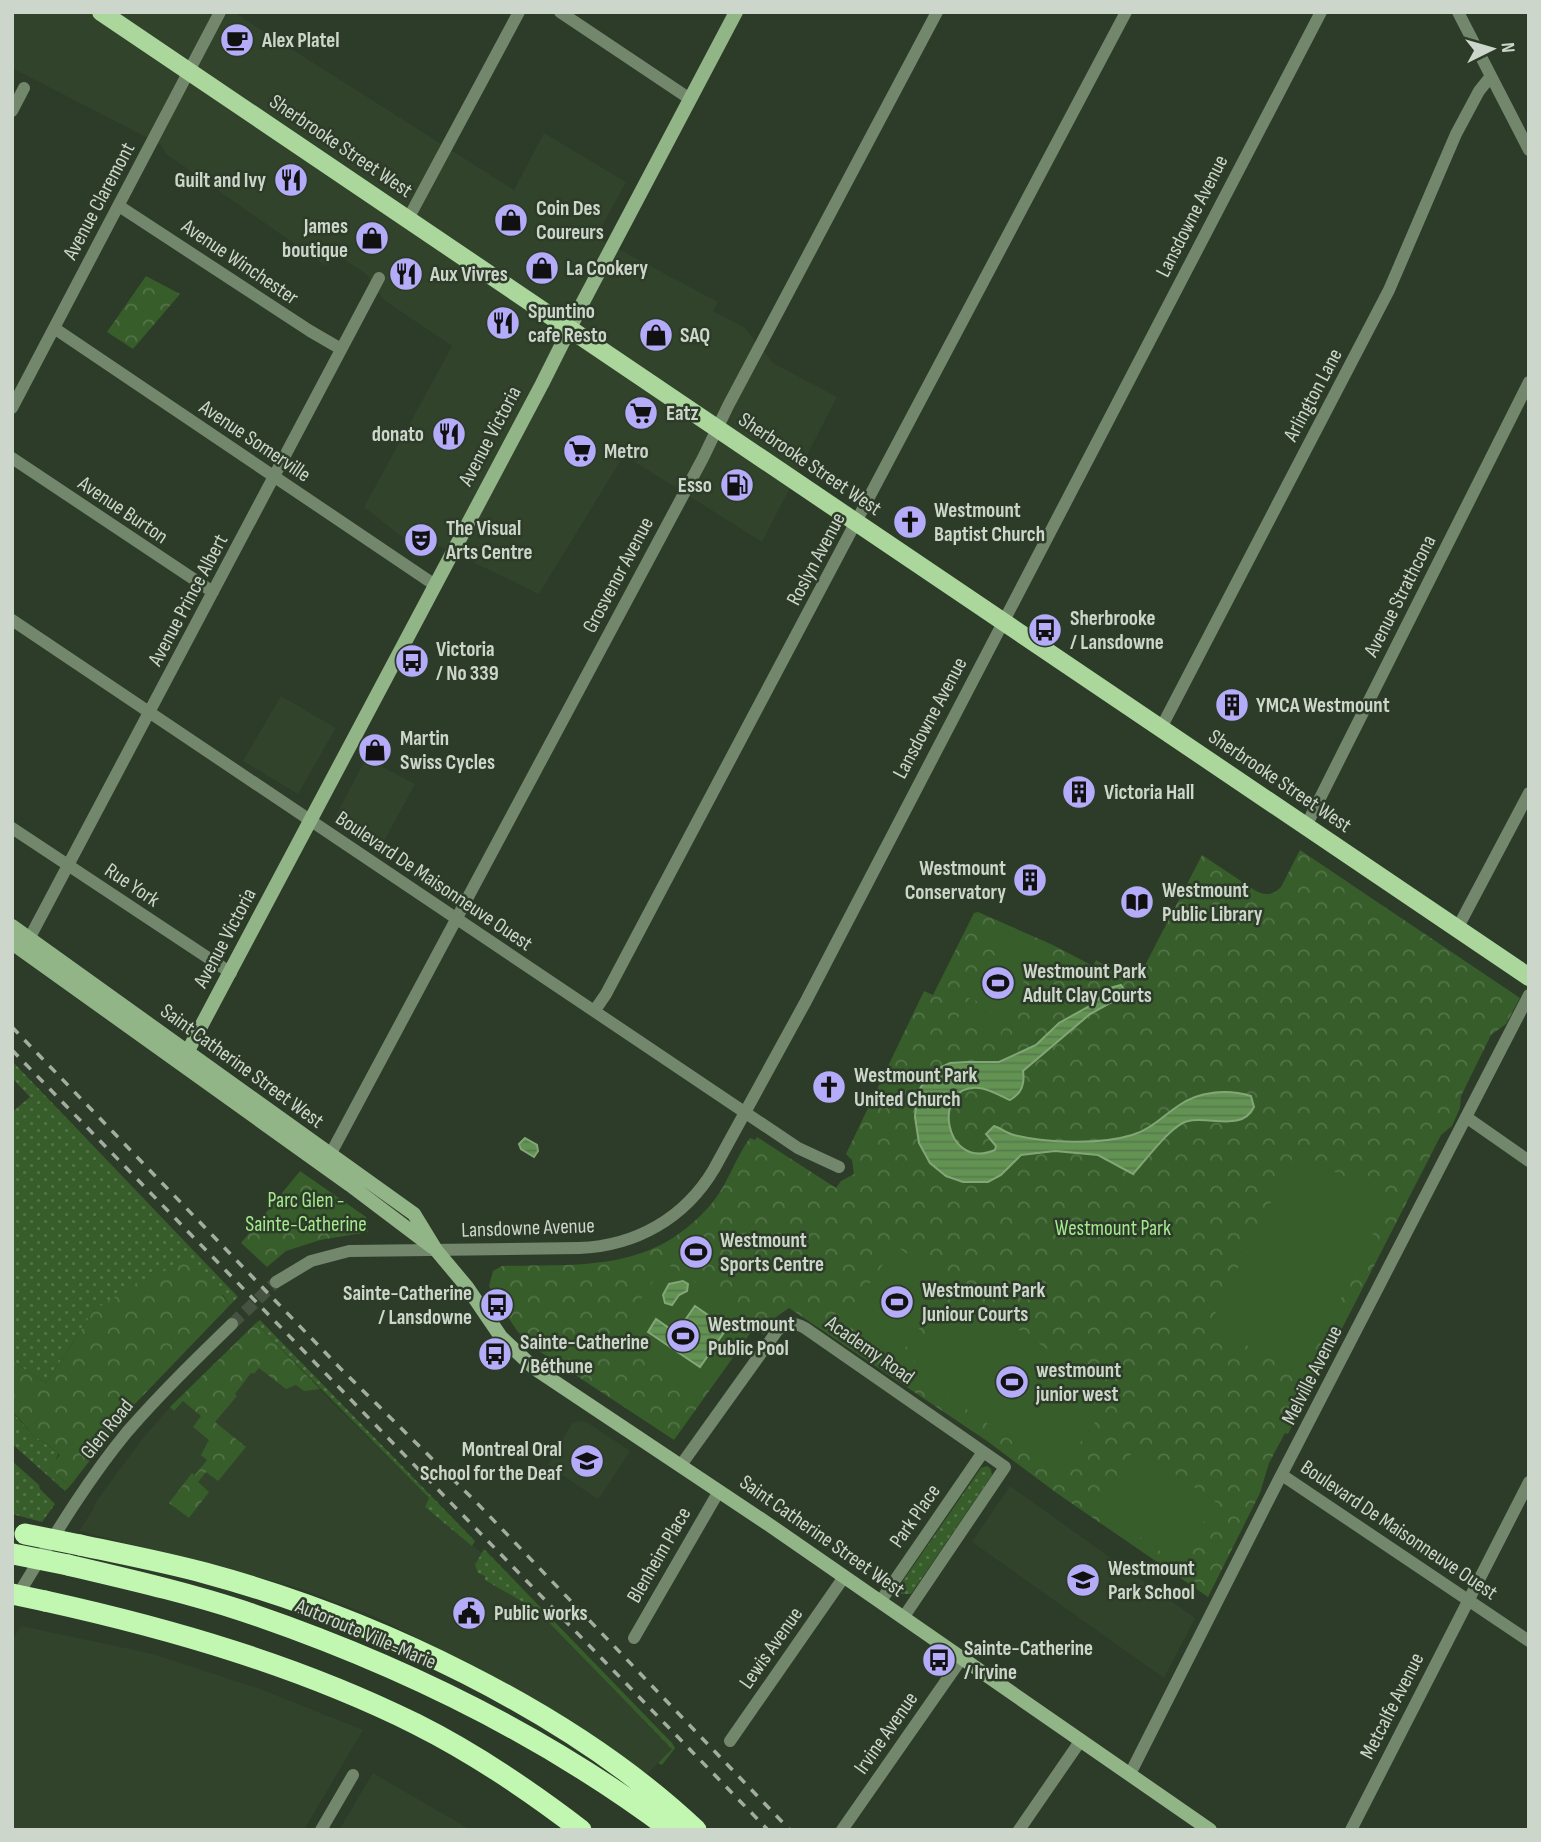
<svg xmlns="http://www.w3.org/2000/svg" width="1541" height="1842" viewBox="0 0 1541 1842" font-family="'Sofia Sans Condensed',sans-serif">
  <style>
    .built { fill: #31432b }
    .grass { fill: url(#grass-dots) }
    .forest { fill: url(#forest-crowns) }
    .pitch { fill: #375d2a }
    .water { fill: url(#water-rules); stroke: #82a776; stroke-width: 2 }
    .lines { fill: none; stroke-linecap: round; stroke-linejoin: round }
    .street-tunnel { stroke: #455241; stroke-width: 12; stroke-dasharray: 12 6; stroke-linecap: butt }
    .street { stroke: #72876b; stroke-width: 12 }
    .secondary { stroke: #92b588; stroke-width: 14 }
    .primary { stroke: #abd79d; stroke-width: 18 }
    .highway { stroke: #c2f7b1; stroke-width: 21 }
    .rail { stroke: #a3ad9f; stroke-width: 3.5; stroke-dasharray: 9 9; stroke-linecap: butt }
    .highway-bridge { stroke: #c2f7b1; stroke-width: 21 }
    .labels { text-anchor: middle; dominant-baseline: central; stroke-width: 5; stroke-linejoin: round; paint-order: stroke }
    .poi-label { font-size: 21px; font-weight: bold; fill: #cdd6ca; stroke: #2d3b29; text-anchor: start }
    .street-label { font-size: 21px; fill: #cdd6ca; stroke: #2d3b29 }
    .park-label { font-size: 21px; fill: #a5e98f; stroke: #2d3b29 }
  </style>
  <defs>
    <pattern id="grass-dots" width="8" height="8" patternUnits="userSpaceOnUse" patternTransform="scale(1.75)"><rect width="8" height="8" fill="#375d2a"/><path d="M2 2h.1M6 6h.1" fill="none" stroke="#537448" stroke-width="1.8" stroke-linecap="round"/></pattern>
    <pattern id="forest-crowns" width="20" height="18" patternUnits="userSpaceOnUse" patternTransform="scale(1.75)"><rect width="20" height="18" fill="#375d2a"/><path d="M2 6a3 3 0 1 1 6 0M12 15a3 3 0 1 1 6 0" fill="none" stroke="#537448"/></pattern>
    <pattern id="water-rules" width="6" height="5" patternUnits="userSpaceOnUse" patternTransform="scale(1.75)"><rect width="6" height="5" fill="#629352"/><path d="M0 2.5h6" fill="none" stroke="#577a4c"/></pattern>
  </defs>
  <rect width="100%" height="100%" fill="#2d3b29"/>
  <path class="built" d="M12,12H233L514,190L544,133L626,182L596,237L718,302L713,311L744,327L773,363L837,397L762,542L624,455L539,594L431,542L425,555L364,507L452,346L384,300L365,273L334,253L326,266L166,154L161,145L12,68Z
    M281,696L336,728L298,794L243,761Z
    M366,758L415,784L378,852L332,823Z
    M244,1335L309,1379L429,1498L425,1507L482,1553L672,1749L647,1774L574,1724L461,1660L378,1618L295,1587L79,1531L93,1510L97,1500L143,1438L170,1407Z
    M580,1421L588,1423L630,1451L600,1497L596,1498L548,1465L572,1423Z
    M1010,1486L1195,1618L1164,1678L972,1542Z
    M21,1626L153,1654L260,1689L363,1730L304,1830H12V1640Z
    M373,1773L471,1830H339Z"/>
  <path class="grass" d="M12,1061L238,1297L230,1305L223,1295L94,1310L46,1383L12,1361V1112L30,1097L12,1078Z
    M260,1320L475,1541L472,1546L425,1507L429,1498L256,1323Z
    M14,1414L33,1435L59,1453L51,1469L70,1486L65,1491L12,1444V1416Z
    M12,1461L39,1485L40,1489L55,1504L42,1522L12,1514Z
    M987,1466L991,1469L992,1475L911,1594H901L900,1585L981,1468Z
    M484,1549L672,1743L675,1748L662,1765L658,1763L672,1749L530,1603L528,1605L485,1580V1576L478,1573L475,1565Z"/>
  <path class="forest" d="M146,276L180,294L133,349L107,332Z
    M1300,850L1520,998L1506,1024L1491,1035L1461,1096L1460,1108L1452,1126L1441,1135L1288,1434L1285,1433L1269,1463L1260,1493L1208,1597L1058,1494L987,1441L789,1308L776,1317L764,1335L754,1328L674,1440L539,1351L518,1332L503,1310L506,1307L502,1300L498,1302L489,1286L493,1271L502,1266C583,1264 653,1273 712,1203C728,1184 735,1158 750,1138L755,1140L757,1137L836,1188L841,1181L854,1174L852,1160L846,1154L924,991L933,995L974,913L978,912L1053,945L1093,966L1096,960L1129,979H1135L1141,973L1202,855L1256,891C1266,896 1273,895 1281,887Z
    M300,1171L366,1217L368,1232L320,1240L286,1251L267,1267L241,1243Z
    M186,1261L211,1281L230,1305L131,1408L70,1486L51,1469V1465L59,1456V1453L33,1435L15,1414L12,1416V1361L46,1383L94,1310L134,1285Z
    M256,1323L320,1389L304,1391L296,1385L286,1389L259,1368L254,1374L251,1373L235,1394L237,1396L215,1422L246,1447L218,1481L206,1472L198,1482L209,1492L189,1518L169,1503L192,1473L195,1475L207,1460L201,1455L209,1440L193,1427L201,1416L183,1401L174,1411L170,1407Z"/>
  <path class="pitch" d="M997,928L1038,946L1030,965L989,947Z
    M986,952L1028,970L1020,990L978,972Z
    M976,977L1017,995L1009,1015L967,997Z
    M965,1002L1007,1020L998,1039L957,1021Z
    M1296,1152L1390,1200L1303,1374L1209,1326Z
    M896,1246L950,1285L898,1358L844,1320Z
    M666,1263L745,1315L742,1319L751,1326L703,1395C677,1393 675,1377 656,1365C644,1357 634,1354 622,1344L620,1329Z
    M963,1291L1114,1396L1058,1473L909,1369Z
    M1136,1447L1217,1503L1176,1562L1096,1506Z"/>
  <path class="water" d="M1121,985L1125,991L1121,997L1090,1014L1023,1071C1025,1084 1022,1093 1010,1100C1001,1096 989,1089 979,1088C931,1083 943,1172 995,1150L996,1146L986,1134L994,1126C1001,1128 1006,1133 1014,1135C1046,1143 1100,1145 1132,1135C1150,1130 1163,1116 1178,1106C1198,1091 1228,1089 1251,1096L1254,1107C1242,1132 1210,1116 1188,1121C1172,1124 1146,1160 1133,1174L1098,1155L1055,1151L1021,1155L1001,1175L988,1182H963L946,1176L930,1163L919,1143L915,1117L917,1093L929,1075L939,1068L950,1063L967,1062H999L1036,1045L1059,1023L1093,1004L1110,988Z
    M525,1138L537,1145L538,1151L534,1157L521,1149L519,1144Z
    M683,1281L688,1284L687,1291L679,1295L672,1305L665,1303L663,1295L669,1284Z
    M695,1306L727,1328L700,1367L648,1332L656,1319L676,1333Z"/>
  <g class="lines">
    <path class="street-tunnel" d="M232,1324L276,1282"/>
    <path class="street" d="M560,12L690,99
      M1458,12L1529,150
      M12,111L24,88
      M119,206L310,331L341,349
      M408,219L519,12
      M54,328L435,585
      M12,408L220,12
      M12,458L213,592
      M12,620L798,1148L839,1167
      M1161,728L1389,290L1456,134L1479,91L1491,76
      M1306,826L1529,382
      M12,828L231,973
      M1457,929L1529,793
      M29,939L379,278
      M595,1010L606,994L1126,12
      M1466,1117L1529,1161
      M330,1155L703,458L728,406L937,12
      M276,1282L311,1261L349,1251L579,1248C636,1246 685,1218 714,1169L806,1001L1321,12
      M681,1465L777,1331C786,1322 794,1322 805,1328L1005,1467L903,1618
      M1282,1475L1529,1641
      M16,1598C51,1541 85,1483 127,1432C160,1394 196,1359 232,1324
      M880,1602L983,1452
      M634,1638L719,1491
      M730,1741L844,1577
      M1130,1774L1271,1495L1529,995
      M321,1830L353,1775
      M842,1830L962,1658
      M1019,1830L1081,1740
      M1351,1830L1529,1482"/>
    <path class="secondary" d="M12,926L414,1214L436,1250L467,1287L501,1337L534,1368L768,1524L1210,1830
      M12,943L350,1185L432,1247
      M181,1064L542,384L583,302L736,12"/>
    <path class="primary" d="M101,12L1529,977"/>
    <path class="highway" d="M80,1545C122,1554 164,1562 205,1573C372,1618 570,1711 696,1830
      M68,1565C127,1579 185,1592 243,1611C394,1662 543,1734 671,1830
      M45,1601C172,1629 299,1666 416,1724C474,1753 530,1791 581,1830"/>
    <path class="rail" d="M12,1027L341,1369L477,1503L790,1830
      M12,1050L768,1830"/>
    <path class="highway-bridge" d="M25,1534L80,1545
      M13,1554L68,1565
      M12,1594L45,1601"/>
  </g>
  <defs>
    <g id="cafe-disc" transform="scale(1.75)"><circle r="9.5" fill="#b4acf9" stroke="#2d3b29"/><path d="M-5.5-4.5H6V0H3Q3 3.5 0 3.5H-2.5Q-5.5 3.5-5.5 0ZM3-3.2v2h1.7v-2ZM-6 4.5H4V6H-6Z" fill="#111"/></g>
    <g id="restaurant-disc" transform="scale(1.75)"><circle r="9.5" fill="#b4acf9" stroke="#2d3b29"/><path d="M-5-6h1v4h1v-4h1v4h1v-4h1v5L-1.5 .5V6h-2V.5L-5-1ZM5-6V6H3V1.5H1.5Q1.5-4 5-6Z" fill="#111"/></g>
    <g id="shop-disc" transform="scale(1.75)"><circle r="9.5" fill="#b4acf9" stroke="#2d3b29"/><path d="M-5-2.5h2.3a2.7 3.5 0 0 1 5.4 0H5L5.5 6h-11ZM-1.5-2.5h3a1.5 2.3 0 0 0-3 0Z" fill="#111"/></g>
    <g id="supermarket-disc" transform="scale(1.75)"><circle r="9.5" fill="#b4acf9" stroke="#2d3b29"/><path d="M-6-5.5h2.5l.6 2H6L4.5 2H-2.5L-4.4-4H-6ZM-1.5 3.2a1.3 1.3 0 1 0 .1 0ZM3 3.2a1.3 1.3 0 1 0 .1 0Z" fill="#111"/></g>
    <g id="fuel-disc" transform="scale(1.75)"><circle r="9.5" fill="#b4acf9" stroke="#2d3b29"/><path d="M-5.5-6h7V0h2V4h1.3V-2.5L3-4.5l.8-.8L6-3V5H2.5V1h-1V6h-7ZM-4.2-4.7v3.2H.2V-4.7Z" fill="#111"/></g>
    <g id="church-disc" transform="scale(1.75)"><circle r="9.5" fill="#b4acf9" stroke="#2d3b29"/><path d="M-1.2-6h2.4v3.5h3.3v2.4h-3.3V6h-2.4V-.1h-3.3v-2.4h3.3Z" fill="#111"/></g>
    <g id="theatre-disc" transform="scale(1.75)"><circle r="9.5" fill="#b4acf9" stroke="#2d3b29"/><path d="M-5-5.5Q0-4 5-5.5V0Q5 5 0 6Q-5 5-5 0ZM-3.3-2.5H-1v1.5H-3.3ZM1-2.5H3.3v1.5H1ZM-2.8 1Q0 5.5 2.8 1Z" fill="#111"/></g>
    <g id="bus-disc" transform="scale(1.75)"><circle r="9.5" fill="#b4acf9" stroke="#2d3b29"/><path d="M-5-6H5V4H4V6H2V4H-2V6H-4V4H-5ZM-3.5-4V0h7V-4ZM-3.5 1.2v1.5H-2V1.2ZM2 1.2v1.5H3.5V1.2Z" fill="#111"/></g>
    <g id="building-disc" transform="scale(1.75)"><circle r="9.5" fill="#b4acf9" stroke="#2d3b29"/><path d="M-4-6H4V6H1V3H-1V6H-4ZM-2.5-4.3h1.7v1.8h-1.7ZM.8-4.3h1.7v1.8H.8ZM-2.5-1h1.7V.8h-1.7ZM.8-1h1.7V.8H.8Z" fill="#111"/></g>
    <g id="library-disc" transform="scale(1.75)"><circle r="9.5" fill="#b4acf9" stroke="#2d3b29"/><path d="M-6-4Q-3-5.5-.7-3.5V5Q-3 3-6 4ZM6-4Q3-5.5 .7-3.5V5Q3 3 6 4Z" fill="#111"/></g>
    <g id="stadium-disc" transform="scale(1.75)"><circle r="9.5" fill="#b4acf9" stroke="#2d3b29"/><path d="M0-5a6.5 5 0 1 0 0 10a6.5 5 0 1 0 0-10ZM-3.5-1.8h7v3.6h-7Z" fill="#111"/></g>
    <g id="school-disc" transform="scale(1.75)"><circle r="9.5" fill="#b4acf9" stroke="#2d3b29"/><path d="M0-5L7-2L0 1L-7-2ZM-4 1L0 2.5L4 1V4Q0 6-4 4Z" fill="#111"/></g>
    <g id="civic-disc" transform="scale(1.75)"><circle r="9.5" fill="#b4acf9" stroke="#2d3b29"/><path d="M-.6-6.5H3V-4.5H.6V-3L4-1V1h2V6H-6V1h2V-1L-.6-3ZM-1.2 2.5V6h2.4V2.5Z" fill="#111"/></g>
  </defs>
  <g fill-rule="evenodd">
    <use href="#cafe-disc" x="237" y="40"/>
    <use href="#restaurant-disc" x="291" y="180"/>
    <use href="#shop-disc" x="511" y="220"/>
    <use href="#shop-disc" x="372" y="238"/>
    <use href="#shop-disc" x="542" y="268"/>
    <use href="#restaurant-disc" x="406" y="274"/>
    <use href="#restaurant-disc" x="503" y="323"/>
    <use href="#shop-disc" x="656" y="335"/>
    <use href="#supermarket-disc" x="641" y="413"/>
    <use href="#restaurant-disc" x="449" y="434"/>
    <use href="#supermarket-disc" x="580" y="451"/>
    <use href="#fuel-disc" x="737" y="485"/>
    <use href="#church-disc" x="910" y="522"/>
    <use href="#theatre-disc" x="421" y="540"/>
    <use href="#bus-disc" x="1045" y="630"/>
    <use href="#bus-disc" x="412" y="661"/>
    <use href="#building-disc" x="1232" y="705"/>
    <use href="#shop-disc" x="375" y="750"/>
    <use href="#building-disc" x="1079" y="792"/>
    <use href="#building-disc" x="1030" y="880"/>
    <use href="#library-disc" x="1137" y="902"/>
    <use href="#stadium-disc" x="998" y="983"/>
    <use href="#church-disc" x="829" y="1087"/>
    <use href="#stadium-disc" x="696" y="1252"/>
    <use href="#stadium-disc" x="897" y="1302"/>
    <use href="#bus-disc" x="497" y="1305"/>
    <use href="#stadium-disc" x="683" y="1336"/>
    <use href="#bus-disc" x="495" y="1354"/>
    <use href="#stadium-disc" x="1012" y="1382"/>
    <use href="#school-disc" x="587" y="1461"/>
    <use href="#school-disc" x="1083" y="1580"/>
    <use href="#civic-disc" x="469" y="1613"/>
    <use href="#bus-disc" x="939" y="1660"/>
  </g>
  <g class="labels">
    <g class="poi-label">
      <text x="262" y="40">Alex Platel</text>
      <text x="266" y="180" text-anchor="end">Guilt and Ivy</text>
      <text x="536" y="208">Coin Des<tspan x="536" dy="24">Coureurs</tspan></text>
      <text x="348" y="226" text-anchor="end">James<tspan x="348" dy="24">boutique</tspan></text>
      <text x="566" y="268">La Cookery</text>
      <text x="430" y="274">Aux Vivres</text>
      <text x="528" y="311">Spuntino<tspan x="528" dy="24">cafe Resto</tspan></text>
      <text x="680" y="335">SAQ</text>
      <text x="666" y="413">Eatz</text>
      <text x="424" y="434" text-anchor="end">donato</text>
      <text x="604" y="451">Metro</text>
      <text x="712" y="485" text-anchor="end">Esso</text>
      <text x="934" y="510">Westmount<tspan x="934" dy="24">Baptist Church</tspan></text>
      <text x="446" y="528">The Visual<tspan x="446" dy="24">Arts Centre</tspan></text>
      <text x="1070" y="618">Sherbrooke<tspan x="1070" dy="24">/ Lansdowne</tspan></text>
      <text x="436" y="649">Victoria<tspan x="436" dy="24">/ No 339</tspan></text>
      <text x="1256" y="705">YMCA Westmount</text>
      <text x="400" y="738">Martin<tspan x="400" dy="24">Swiss Cycles</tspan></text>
      <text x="1104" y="792">Victoria Hall</text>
      <text x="1006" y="868" text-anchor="end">Westmount<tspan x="1006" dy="24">Conservatory</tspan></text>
      <text x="1162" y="890">Westmount<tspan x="1162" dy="24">Public Library</tspan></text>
      <text x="1023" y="971">Westmount Park<tspan x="1023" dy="24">Adult Clay Courts</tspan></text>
      <text x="854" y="1075">Westmount Park<tspan x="854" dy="24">United Church</tspan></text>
      <text x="720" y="1240">Westmount<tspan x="720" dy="24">Sports Centre</tspan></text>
      <text x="922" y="1290">Westmount Park<tspan x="922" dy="24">Juniour Courts</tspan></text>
      <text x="472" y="1293" text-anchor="end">Sainte-Catherine<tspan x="472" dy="24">/ Lansdowne</tspan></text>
      <text x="708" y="1324">Westmount<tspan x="708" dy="24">Public Pool</tspan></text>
      <text x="520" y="1342">Sainte-Catherine<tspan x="520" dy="24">/ Béthune</tspan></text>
      <text x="1036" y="1370">westmount<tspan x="1036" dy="24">junior west</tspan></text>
      <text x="562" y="1449" text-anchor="end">Montreal Oral<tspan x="562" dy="24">School for the Deaf</tspan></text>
      <text x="1108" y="1568">Westmount<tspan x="1108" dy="24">Park School</tspan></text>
      <text x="494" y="1613">Public works</text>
      <text x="964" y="1648">Sainte-Catherine<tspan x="964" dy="24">/ Irvine</tspan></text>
    </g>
    <g class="street-label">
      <text transform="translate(341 146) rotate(34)">Sherbrooke Street West</text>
      <text transform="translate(99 201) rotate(-62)">Avenue Claremont</text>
      <text transform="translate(1192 216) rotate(-63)">Lansdowne Avenue</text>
      <text transform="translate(240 262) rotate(34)">Avenue Winchester</text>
      <text transform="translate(1313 395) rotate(-62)">Arlington Lane</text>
      <text transform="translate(490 436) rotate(-62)">Avenue Victoria</text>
      <text transform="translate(255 441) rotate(34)">Avenue Somerville</text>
      <text transform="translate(810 464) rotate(34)">Sherbrooke Street West</text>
      <text transform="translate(123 510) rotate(34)">Avenue Burton</text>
      <text transform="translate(816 559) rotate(-62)">Roslyn Avenue</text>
      <text transform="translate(618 575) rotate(-62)">Grosvenor Avenue</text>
      <text transform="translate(1400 596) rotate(-63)">Avenue Strathcona</text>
      <text transform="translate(188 600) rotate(-62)">Avenue Prince Albert</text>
      <text transform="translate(930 718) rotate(-62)">Lansdowne Avenue</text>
      <text transform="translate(1280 781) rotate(34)">Sherbrooke Street West</text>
      <text transform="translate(434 881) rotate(34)">Boulevard De Maisonneuve Ouest</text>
      <text transform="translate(132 885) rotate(34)">Rue York</text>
      <text transform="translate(225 938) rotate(-62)">Avenue Victoria</text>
      <text transform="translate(242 1066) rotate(36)">Saint Catherine Street West</text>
      <text transform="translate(528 1228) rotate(-2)">Lansdowne Avenue</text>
      <text transform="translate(870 1350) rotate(35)">Academy Road</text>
      <text transform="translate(1312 1375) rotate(-63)">Melville Avenue</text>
      <text transform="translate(107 1429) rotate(-51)">Glen Road</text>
      <text transform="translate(915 1516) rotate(-55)">Park Place</text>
      <text transform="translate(1399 1530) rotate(34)">Boulevard De Maisonneuve Ouest</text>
      <text transform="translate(822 1536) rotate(35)">Saint Catherine Street West</text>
      <text transform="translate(659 1555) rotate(-60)">Blenheim Place</text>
      <text transform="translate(366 1634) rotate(23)">Autoroute Ville-Marie</text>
      <text transform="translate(771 1648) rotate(-55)">Lewis Avenue</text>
      <text transform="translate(1392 1706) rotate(-63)">Metcalfe Avenue</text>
      <text transform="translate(886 1733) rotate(-55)">Irvine Avenue</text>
    </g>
    <g class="park-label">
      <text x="306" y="1200">Parc Glen -<tspan x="306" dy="24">Sainte-Catherine</tspan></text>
      <text x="1113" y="1228">Westmount Park</text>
    </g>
  </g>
  <rect width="1541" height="1842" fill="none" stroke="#cdd6ca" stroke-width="28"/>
  <g transform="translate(1492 49) rotate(85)" stroke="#2d3b29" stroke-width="5" paint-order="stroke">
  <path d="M0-5L12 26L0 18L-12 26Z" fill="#cdd6ca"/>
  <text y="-10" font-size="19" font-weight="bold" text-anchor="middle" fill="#cdd6ca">N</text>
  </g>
</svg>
